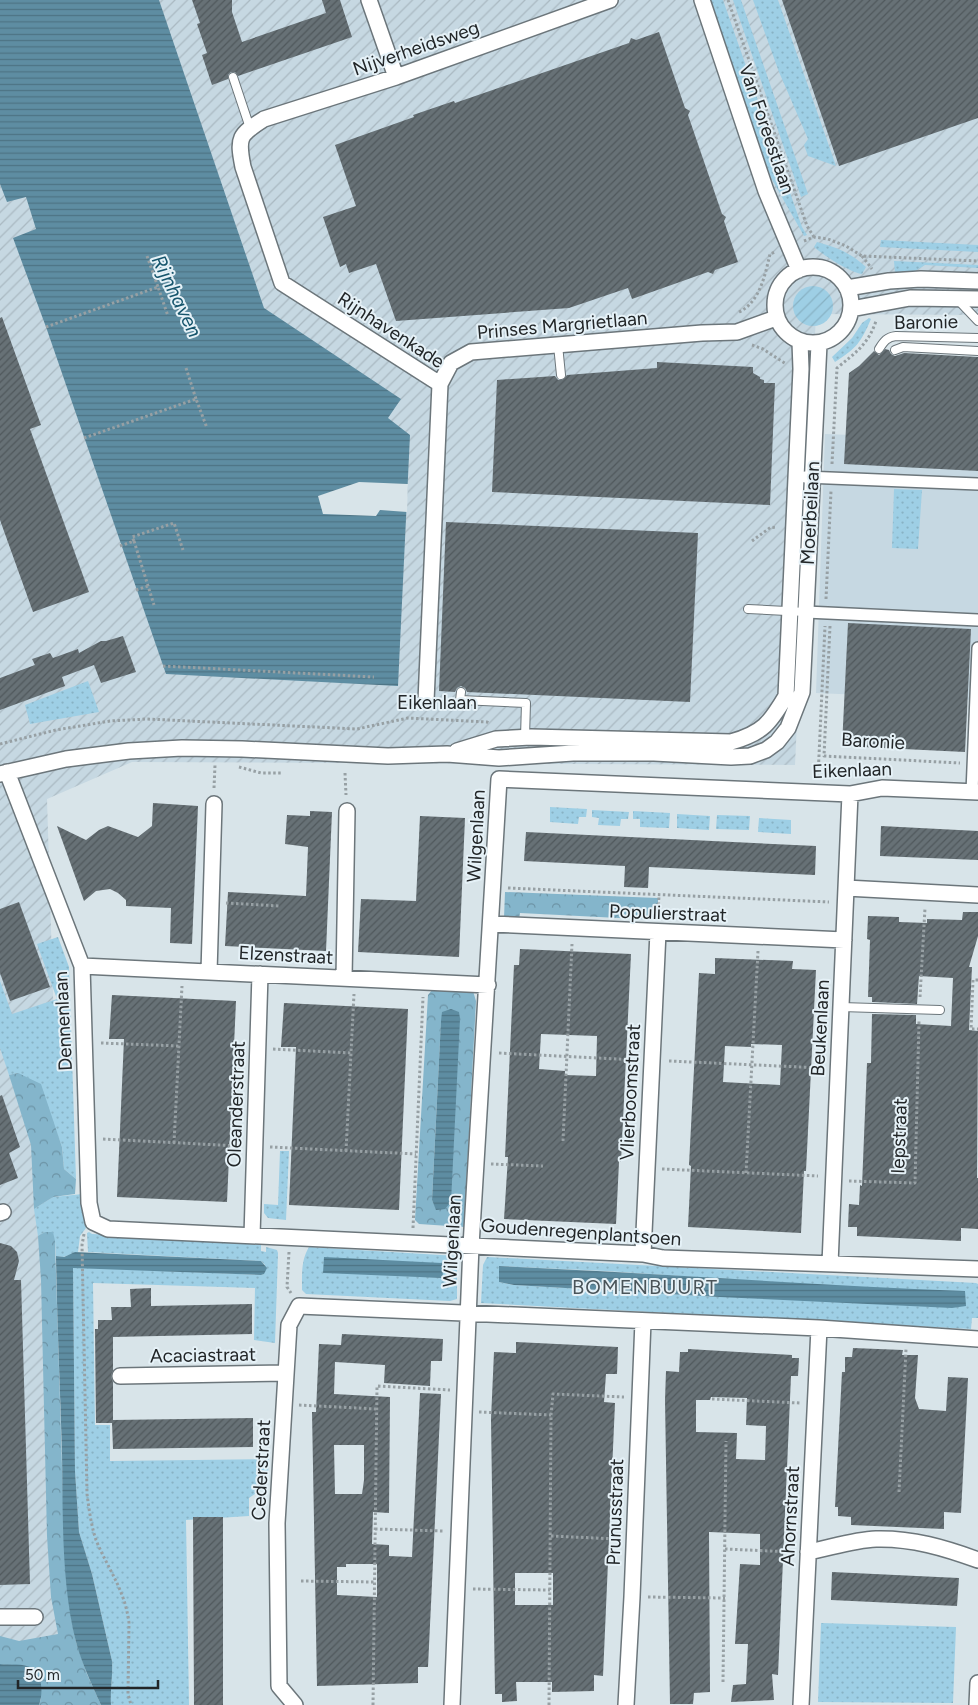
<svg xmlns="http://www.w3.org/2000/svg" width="978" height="1705" viewBox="0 0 978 1705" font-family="Figtree,sans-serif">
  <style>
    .built { fill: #c6d8e2 }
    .industrial { fill: url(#industrial-furrows) }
    .grass { fill: url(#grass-dots); fill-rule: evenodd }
    .forest { fill: url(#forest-crowns); fill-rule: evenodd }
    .garden { fill: url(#garden-furrows) }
    .water { fill: url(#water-rules) }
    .pier { fill: #d8e4e9 }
    .building { fill: url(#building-hatch); fill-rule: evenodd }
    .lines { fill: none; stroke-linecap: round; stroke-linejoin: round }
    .service-casing { stroke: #6c767b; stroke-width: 10 }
    .pedestrian-casing { stroke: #6c767b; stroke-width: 14 }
    .minor-casing { stroke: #6c767b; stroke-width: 18 }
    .path { stroke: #97a0a4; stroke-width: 3; stroke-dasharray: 2.5 2.5; stroke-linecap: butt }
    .service { stroke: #fff; stroke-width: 8 }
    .pedestrian { stroke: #fff; stroke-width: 11 }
    .minor { stroke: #fff; stroke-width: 15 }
    .labels { text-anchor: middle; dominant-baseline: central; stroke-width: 4; stroke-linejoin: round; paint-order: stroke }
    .street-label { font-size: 19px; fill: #222628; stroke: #e5f1f7 }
    .water-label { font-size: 20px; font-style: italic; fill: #16556c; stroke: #e5f1f7 }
    .neighbourhood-label { font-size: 20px; letter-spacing: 1px; fill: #4a5459; stroke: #e5f1f7 }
  </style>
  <defs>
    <pattern id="industrial-furrows" width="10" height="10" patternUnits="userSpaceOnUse" patternTransform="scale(1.25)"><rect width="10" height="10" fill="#c6d8e2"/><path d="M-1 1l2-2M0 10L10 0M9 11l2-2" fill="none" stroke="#aab9c2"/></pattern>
    <pattern id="grass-dots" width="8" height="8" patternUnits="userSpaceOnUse" patternTransform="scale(1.25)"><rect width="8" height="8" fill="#9ecfe5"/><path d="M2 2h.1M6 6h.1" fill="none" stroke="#88b2c4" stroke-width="1.8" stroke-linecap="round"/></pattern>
    <pattern id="forest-crowns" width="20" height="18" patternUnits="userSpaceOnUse" patternTransform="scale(1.25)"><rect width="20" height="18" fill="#84b5cb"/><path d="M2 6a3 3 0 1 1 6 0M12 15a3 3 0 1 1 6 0" fill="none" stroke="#6c93a5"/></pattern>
    <pattern id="garden-furrows" width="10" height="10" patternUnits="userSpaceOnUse" patternTransform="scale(1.25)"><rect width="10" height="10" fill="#9ecfe5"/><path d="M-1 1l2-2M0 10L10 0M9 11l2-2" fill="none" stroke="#88b2c4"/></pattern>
    <pattern id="water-rules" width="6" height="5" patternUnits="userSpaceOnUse" patternTransform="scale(1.25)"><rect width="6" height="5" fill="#5e8da2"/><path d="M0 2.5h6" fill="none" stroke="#4d7384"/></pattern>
    <pattern id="building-hatch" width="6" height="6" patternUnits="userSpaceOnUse" patternTransform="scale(1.25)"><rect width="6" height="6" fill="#677176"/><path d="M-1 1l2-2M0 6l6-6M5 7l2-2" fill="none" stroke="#50585c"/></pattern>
  </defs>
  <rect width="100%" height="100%" fill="#d8e4e9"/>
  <path class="built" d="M825,434L978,440V700L816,693Z"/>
  <path class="industrial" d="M0,0H978V315L816,314L795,765L132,762L47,799L57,1124L53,1213L71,1705H0Z"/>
  <path class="grass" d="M710,0H723L802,227L807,235L804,236L770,176Z
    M733,0H741L808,194L801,197Z
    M753,0H778L836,166L808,156L804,145L808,139L779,72Z
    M881,240L978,245V252L880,247Z
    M817,242C838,248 849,252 866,267L862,274C851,273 823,255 814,247Z
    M894,261L978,265V268L925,265L912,273H895Z
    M869,318L871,319C861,342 857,348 835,362L832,357L852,338L862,323Z
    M894,489L922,490L918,549L892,548Z
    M88,681L99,712L30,724L25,705Z
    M550,807L587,809L586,817H579L578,824L550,822Z
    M592,810L629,812L628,819H621L620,826L598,825L599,818L592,817Z
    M633,811L670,813L669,828L640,827V819H633Z
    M677,814L710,816L709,830L677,828Z
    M717,815L750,816L749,830L716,829Z
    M759,818L791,820V834L758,832Z
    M58,937L69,967L76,1179L64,1169L62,1147L51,1117L18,1073L9,1075L0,1048V981L12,1014L57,999L37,944Z
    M280,1151H289L286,1220L268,1218L264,1213V1204L278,1205Z
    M83,1194L84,1222L86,1228L80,1236L78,1252L63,1257L56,1256L55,1241L45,1232L38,1236L34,1209L53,1197Z
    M89,1232L92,1234L261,1242V1251L266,1252V1247L277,1250L278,1253L275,1343L254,1340L255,1288L93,1283L95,1425H110V1461L269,1459L267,1486L249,1498V1516L186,1520L189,1705H111C110,1690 113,1676 112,1661L92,1574L79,1532L75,1471L73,1267L260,1275L264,1274L265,1265L261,1261L88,1252L87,1233Z
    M309,1247L457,1256V1299L450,1301L306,1294L302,1290C302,1275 301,1260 309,1247Z
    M487,1257L976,1283L978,1284V1318H972L971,1329L481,1303L483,1265ZM499,1266L606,1271L819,1285L719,1297L514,1285L499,1282Z
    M821,1623L956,1627L953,1703L818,1702Z"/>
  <path class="forest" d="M505,892L658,898V920L520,913L519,919L504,918Z
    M432,990L473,991L476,1001L464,1227L419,1224L415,1220L428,995ZM441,1021L437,1210L432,1200Z
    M18,1073L41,1084L62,1147L64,1169L76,1179L75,1194L53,1197L34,1209L31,1145L9,1075Z
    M45,1232H53L55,1241L64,1532L68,1594L72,1622L76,1642L87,1674L101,1705H39L41,1699L27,1666L0,1664V1636L19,1641L58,1634L51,1597L47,1536L41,1280L38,1236Z"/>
  <path class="garden" d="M793 306a20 20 0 1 1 40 0a20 20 0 1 1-40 0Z"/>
  <path class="water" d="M0,0H159L264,308L401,399L388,418L410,435L398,686L166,674L46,327L13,238L36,229L26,197L7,202L0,184Z
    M451,1009L459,1012L460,1019L451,1202L445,1209L436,1210L432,1200L441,1021L442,1012Z
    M75,1252L261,1261L267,1268L264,1274L261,1275L73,1268L75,1471L79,1532L92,1574L112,1661C113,1676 110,1690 111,1705H101C92,1685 82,1664 76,1642C61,1584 63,1512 62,1453C60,1387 57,1321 56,1256L64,1257Z
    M324,1257L442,1263L443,1278L323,1273Z
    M499,1266C655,1273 810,1285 965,1291L966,1306L952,1308L719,1297L514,1285L499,1282Z
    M0,1664C9,1665 24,1663 32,1668C43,1676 43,1694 39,1705H0Z"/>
  <path class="pier" d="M359,482L408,484L407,512L380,510L376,516L323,514L318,496Z"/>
  <path class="building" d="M192,0H232V12L242,42L326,13L322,0H340L352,37L238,76L235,72H231L228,75V79L212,85L202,55L207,53L197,24L200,23Z
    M782,0H978V118L839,166Z
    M659,32L685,108L690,111L688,115L722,214L726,217L724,221L738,262L715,270L713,274L708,272L632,299L628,288L569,308L396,321L376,264L349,273L346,264L340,267L323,217L356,206L335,145L414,117L413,115L454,101L455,103L629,43L631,38L636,40Z
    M2,317L41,425L30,429L89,592L33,612L0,520V318Z
    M885,349L889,350L891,354L895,356L904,353L978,357V471L844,464L849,373L859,366L874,351L879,355Z
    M657,362L753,367V373L760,377V379L764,380V383H775L770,505L492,492L497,380L555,376L558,380H562L567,375L657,368Z
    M446,522L698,533L690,702L467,692L465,688L461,686L457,688L455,692L439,691Z
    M848,623L971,629L965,752L842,746Z
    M123,636L136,672L101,683L94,665L62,677L65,686L0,710V678L35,665L32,659L50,653L53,658L78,649L79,653L101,641H106Z
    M153,803L198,806L192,944L170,943L171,908L126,906V900L118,893L110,889L96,891L84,901L57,826L86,840L99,830L108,826L138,837L152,826Z
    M310,811L332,812L326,951L225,946L228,892L306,896L308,847L285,844L287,815L310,816Z
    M420,816L465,818L459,957L358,952L361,899L416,901Z
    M881,826L978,831V860L880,856Z
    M526,832L816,846L815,875L649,867L648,888L624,887L625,866L524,861Z
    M19,902L50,987L10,1001L0,973V909Z
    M963,912H978V936L969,967H972L969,1030L978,1031L977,1178H978V1229L961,1228V1241L857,1236V1227H848L849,1204L859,1205L860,1185L862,1186L867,1063H871L872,1014L916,1015V1024L951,1026L953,978L919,976L917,1004L872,1002V997H868L870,940L867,939L868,916L899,917V922L927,923V919L962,920Z
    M520,949L631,954L621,1162H619L616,1224L504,1219L508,1157H505L514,965H519ZM541,1034L597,1036L596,1076L565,1075V1071L539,1069Z
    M715,958L793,961L792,969L816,970L806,1171H804L801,1233L688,1227L691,1166L689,1165L699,973L715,974ZM751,1044L782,1045L780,1085L723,1082L725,1046L751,1047Z
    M112,995L236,1001L227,1202L117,1197L124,1039H109Z
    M284,1003L408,1009L399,1210L289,1205L296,1047H281Z
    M2,1095L20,1147L9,1153L18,1178L0,1185V1096Z
    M0,1243L11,1246L17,1252L19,1261L14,1280H21L30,1584L0,1585Z
    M151,1288V1306L252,1304V1334L113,1337V1371L111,1376L113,1382V1420L253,1418V1447L113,1449L112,1423H96L95,1329H98V1320H112L111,1307H131L130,1289Z
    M342,1334L443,1339L442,1361H431L430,1386L384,1383L385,1365L335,1362L334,1394L390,1397L389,1513L373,1512L372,1544L389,1545V1556L412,1557L420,1393L441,1394L428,1667H418V1683L317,1686L312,1412H316L319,1344L341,1345ZM334,1445H364V1480L362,1494H335ZM346,1564H377V1597L337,1595V1567H346Z
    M516,1342L618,1347L617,1374H606L604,1402L615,1403L603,1676L594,1675V1691L552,1692V1682H516L517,1701L502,1702V1694H495L491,1419L494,1352L516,1353ZM515,1573H553V1605H515Z
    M853,1348L903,1350L902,1355H918L915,1398L919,1409L946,1411L948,1377L968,1378L961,1513L944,1512V1529L851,1525V1517L838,1516V1507H835L842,1372H845V1357H852Z
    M688,1349L792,1355V1358H799L798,1376H791L778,1675L772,1674L774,1700L731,1702L733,1685L746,1684L748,1644H735L740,1564L760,1565V1534L709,1532L710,1692L694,1693L693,1704H670L665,1400L666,1371L679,1372L680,1352H688ZM711,1397L747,1398L746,1425L766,1426L765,1460L736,1459L737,1433L696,1432V1400H710Z
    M193,1517H223V1705H194Z
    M832,1572L959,1578L957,1606L831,1600Z"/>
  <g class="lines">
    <g class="service-casing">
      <path id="service" d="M233,77L250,128
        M957,299L978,321
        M558,345L561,375
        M879,349C884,341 887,337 896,336L978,338
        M895,350L903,347L978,351
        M748,609L806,612
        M461,692L460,700L526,703L525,737
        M841,1007L940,1010"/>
    </g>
    <g class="pedestrian-casing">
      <path id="pedestrian" d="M805,477L978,484
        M806,612L978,620
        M972,792L978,648"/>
    </g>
    <g class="minor-casing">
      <path id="minor" d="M369,0L396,77
        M702,0L766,191L799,270
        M775 305a38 38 0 1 1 76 0a38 38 0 1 1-76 0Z
        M847,288L889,281L921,279L978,281
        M851,309L910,298L978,299
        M440,384L451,363L471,352L702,333L737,332L776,318
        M426,701L440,384L282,283L243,167C237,137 239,135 264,119L396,77L610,0
        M457,751L496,739L531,737L731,742C763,733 770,723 786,696L801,369L800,342
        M7,772L82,966L89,1203L93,1222L108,1229L643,1254L663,1258L978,1269
        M0,774L66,759L129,751L182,748L242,749L388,756L447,754L499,758L573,753H654L731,757L750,756L766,750L777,742L788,728L802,692L819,344
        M846,888L978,895
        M491,924L844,940
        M82,966L488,985
        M209,972L214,804
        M344,978L347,811
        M0,1213L3,1212
        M252,1236L260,974
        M643,1254L658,932
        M830,1264L850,794
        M120,1376L286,1373
        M808,1552C830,1548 853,1540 876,1539C912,1538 945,1548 978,1560
        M0,1617H35
        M295,1705L279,1686L277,1523L289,1325L299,1306L819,1328L978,1339
        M452,1705L471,1246L499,779L850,794L882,788L978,792
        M626,1705L632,1597L643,1321
        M801,1705L819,1328
        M977,1705L978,1683"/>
    </g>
    <path class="path" d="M728,0L807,226L814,237
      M804,241L814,237L828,239L846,246L862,256L978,261
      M147,256L158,287
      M862,256L872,269
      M739,312C760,302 765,275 770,254L775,252
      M46,327L158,287L168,316
      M752,345L763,349L786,364
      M186,368L196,399
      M84,438L196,399L207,428
      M832,464L837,368C855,353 868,345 876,321
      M134,541L154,605
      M752,541L771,527L777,528
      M120,546L134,541L132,537L174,523L183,550
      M136,590L148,586
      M826,599L831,491
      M830,626L824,756L960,763
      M163,666L374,677
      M0,744L56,730L110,721L147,719L357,729L408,718L487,722L490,724
      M239,767L261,773H282
      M345,773L346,795
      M818,777L825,626
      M214,788L215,765
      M508,888L829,902
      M226,903L280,906
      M658,915L659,895
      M978,980H973L971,1029H978
      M920,997L925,908
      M101,1043L179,1046
      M273,1049L351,1053
      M499,1053L637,1060
      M669,1061L822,1068
      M103,1139L239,1146
      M563,1141L572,944
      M174,1143L182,986
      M270,1147L416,1154
      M346,1151L354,994
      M491,1164L543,1166
      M662,1169L818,1176
      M746,1173L758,951
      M849,1181L915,1183L919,1021
      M413,1228L423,997
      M84,1234L82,1245L87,1494C89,1509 91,1525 96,1540C108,1569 125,1590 129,1623L128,1694L131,1705
      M289,1252L287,1287L291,1293
      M712,1399L800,1403
      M299,1405L376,1409
      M479,1412L551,1415
      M899,1492L906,1349
      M375,1529L444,1531
      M551,1536L617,1539
      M725,1549L792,1552
      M301,1581L374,1582
      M473,1589L550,1590
      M648,1597L725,1598
      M723,1682L726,1441
      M373,1705L377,1386L450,1390
      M549,1705L551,1415L553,1394L624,1397"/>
    <use href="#service" class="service"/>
    <use href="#pedestrian" class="pedestrian"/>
    <use href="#minor" class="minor"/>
  </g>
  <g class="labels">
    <g class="street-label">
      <text transform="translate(416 48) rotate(-19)">Nijverheidsweg</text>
      <text transform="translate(767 129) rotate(71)">Van Foreestlaan</text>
      <text transform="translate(926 322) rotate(-1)">Baronie</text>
      <text transform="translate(562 325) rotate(-5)">Prinses Margrietlaan</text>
      <text transform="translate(391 330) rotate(33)">Rijnhavenkade</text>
      <text transform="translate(810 513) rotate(-87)">Moerbeilaan</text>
      <text x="437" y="702">Eikenlaan</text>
      <text transform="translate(873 741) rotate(3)">Baronie</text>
      <text transform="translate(852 770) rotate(-2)">Eikenlaan</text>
      <text transform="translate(476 836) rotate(-87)">Wilgenlaan</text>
      <text transform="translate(668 913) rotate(2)">Populierstraat</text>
      <text transform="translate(286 955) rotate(3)">Elzenstraat</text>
      <text transform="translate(63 1021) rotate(-93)">Dennenlaan</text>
      <text transform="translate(820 1028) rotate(-87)">Beukenlaan</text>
      <text transform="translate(630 1092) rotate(-87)">Vlierboomstraat</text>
      <text transform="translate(236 1104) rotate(-88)">Oleanderstraat</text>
      <text transform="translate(899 1136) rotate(-88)">Iepstraat</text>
      <text transform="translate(581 1232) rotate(4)">Goudenregenplantsoen</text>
      <text transform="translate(452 1241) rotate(-87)">Wilgenlaan</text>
      <text transform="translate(203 1355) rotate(-1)">Acaciastraat</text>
      <text transform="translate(261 1470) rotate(-87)">Cederstraat</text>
      <text transform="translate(615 1512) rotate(-88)">Prunusstraat</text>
      <text transform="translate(790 1516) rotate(-87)">Ahornstraat</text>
    </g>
    <g class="water-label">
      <text transform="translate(177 296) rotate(64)">Rijnhaven</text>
    </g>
    <g class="neighbourhood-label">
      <text x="645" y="1287">BOMENBUURT</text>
    </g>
  </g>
  <path d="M18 1680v8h140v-8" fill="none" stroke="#222628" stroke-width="2.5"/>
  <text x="25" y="1680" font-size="15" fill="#222628" stroke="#e5f1f7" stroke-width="4" paint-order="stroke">50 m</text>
</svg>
